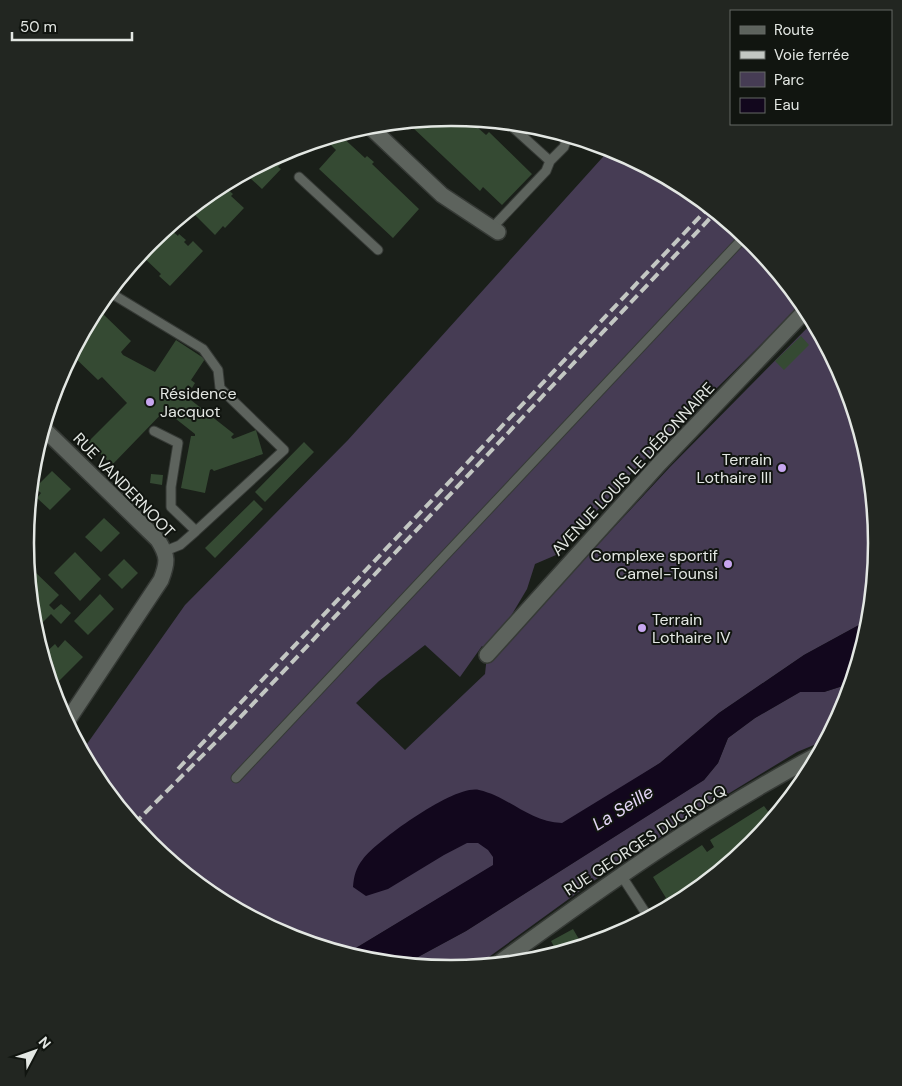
<svg xmlns="http://www.w3.org/2000/svg" width="902" height="1086" viewBox="0 0 902 1086" font-family="'DM Sans',sans-serif">
  <style>
    .green { fill: #463c54 }
    .water { fill: #12071d }
    .building { fill: #354a33 }
    .lines { fill: none; stroke-linecap: round; stroke-linejoin: round }
    .service-casing { stroke: #363a36; stroke-width: 11 }
    .minor-casing { stroke: #363a36; stroke-width: 18 }
    .tertiary-casing { stroke: #363a36; stroke-width: 18 }
    .service { stroke: #5d635d; stroke-width: 9 }
    .minor { stroke: #5d635d; stroke-width: 15 }
    .tertiary { stroke: #5d635d; stroke-width: 15 }
    .rail { stroke: #c3c7c3; stroke-width: 4; stroke-dasharray: 10 5; stroke-linecap: butt }
    .poi-dot { fill: #c7a6ef; stroke: #111510; stroke-width: 2 }
    .labels { text-anchor: middle; dominant-baseline: central; stroke-width: 4; stroke-linejoin: round; paint-order: stroke }
    .poi-label { font-size: 16px; fill: #e3e7e3; stroke: #111510; text-anchor: start }
    .street-label { font-size: 16px; fill: #e3e7e3; stroke: #111510 }
    .water-label { font-size: 18px; font-style: italic; fill: #e5d7f8; stroke: #111510 }
    .rim { fill: none; stroke: #e3e7e3; stroke-width: 2.5 }
  </style>
  <rect width="100%" height="100%" fill="#1a1f19"/>
  <path class="green" d="M611,148L688,189L752,242L803,303L641,463L556,555L535,564L527,589L489,653L482,646L460,677L425,645L379,681L356,703L405,750L485,674L487,655L492,659L670,467L813,322L845,380L869,460L877,543L870,619L804,655L719,713L660,763L614,793L346,954L288,936L214,897L150,844L97,779L82,751L185,605L348,440Z
    M852,683L844,706L826,740L797,752L700,811L595,880L475,967L451,969L405,964L466,931L704,780L718,763L728,738L755,718L800,692H824Z"/>
  <path class="water" d="M870,619L869,626L852,683L824,692H800L755,718L728,738L718,763L704,780L466,931L405,964L368,961L346,954L493,865V857L488,850L478,843H467L444,855L388,889L366,896L353,887C354,875 356,868 363,859C378,840 455,784 479,790C510,797 529,822 562,823L660,763L719,713L804,655Z"/>
  <path class="building" d="M451,117L468,119L486,135L489,132L532,174L502,205L483,187L480,191L411,126L408,130L399,122Z
    M339,134L365,158L367,156L374,162L372,164L419,209L393,238L319,169L336,150L324,138Z
    M281,153L286,158L278,167L281,169L262,189L249,177L247,178L242,174Z
    M220,186L224,190L226,188L233,194L231,196L244,208L225,228L223,226L215,235L194,214L192,216L187,211Z
    M168,227L178,236L179,234L186,240L184,242L188,246L193,241L203,251L170,286L159,276L161,274L140,254Z
    M103,314L131,341L121,352L123,355L155,372L176,340L205,359L191,380L195,383L192,388L188,385L182,393L234,434L231,437L233,439L256,430L263,454L214,471L212,469L210,470L205,493L181,488L191,436H195V434L176,419L178,416L168,407L112,465L88,442L127,403L102,377L98,380L71,354L80,338Z
    M801,336L809,345L784,370L775,361Z
    M304,442L314,452L265,502L255,492Z
    M52,471L71,489L50,510L37,498L41,493L35,488Z
    M151,474L163,475L162,485L150,483Z
    M254,500L263,509L215,558L205,548Z
    M104,518L120,533L101,552L85,537Z
    M75,552L101,579L80,601L54,573Z
    M124,559L138,573L122,589L108,575Z
    M34,571L59,595L49,605L54,610L61,604L71,613L61,624L51,614L41,624L32,615L28,576Z
    M100,594L114,609L88,635L74,621Z
    M65,640L83,657L52,688L42,656L55,644L58,648Z
    M764,806L773,818L752,844L687,897L671,906L670,904L668,905L664,899L666,898L653,877L702,845L707,852L714,847L710,840Z
    M573,929L583,946L558,954L551,941Z"/>
  <g class="lines">
    <g class="service-casing">
      <path id="service" d="M508,123L550,161L564,147L568,135
        M299,177L378,250
        M492,228L546,171L550,161
        M109,292L203,349L218,370L220,388L284,450L196,531L180,545L165,551
        M154,431L178,443L171,487V507L196,531
        M236,778L745,236
        M621,875L649,918"/>
    </g>
    <g class="minor-casing">
      <path id="minor" d="M368,125L442,195L498,232
        M43,428L158,540C168,556 168,562 161,580L66,723
        M487,655L660,463L807,309"/>
    </g>
    <g class="tertiary-casing">
      <path id="tertiary" d="M496,965C600,889 705,814 819,754"/>
    </g>
    <use href="#service" class="service"/>
    <use href="#minor" class="minor"/>
    <use href="#tertiary" class="tertiary"/>
    <path class="rail" d="M178,769L709,207
      M134,824L233,725L716,212"/>
  </g>
  <g class="poi-dot">
    <circle cx="150" cy="402" r="5"/>
    <circle cx="782" cy="468" r="5"/>
    <circle cx="728" cy="564" r="5"/>
    <circle cx="642" cy="628" r="5"/>
  </g>
  <g class="labels">
    <g class="poi-label">
      <text x="160" y="393">Résidence<tspan x="160" dy="18">Jacquot</tspan></text>
      <text x="772" y="459" text-anchor="end">Terrain<tspan x="772" dy="18">Lothaire III</tspan></text>
      <text x="718" y="555" text-anchor="end">Complexe sportif<tspan x="718" dy="18">Camel-Tounsi</tspan></text>
      <text x="652" y="619">Terrain<tspan x="652" dy="18">Lothaire IV</tspan></text>
    </g>
    <g class="street-label">
      <text transform="translate(633 469) rotate(-47)">AVENUE LOUIS LE DÉBONNAIRE</text>
      <text transform="translate(124 485) rotate(46)">RUE VANDERNOOT</text>
      <text transform="translate(645 840) rotate(-33)">RUE GEORGES DUCROCQ</text>
    </g>
    <g class="water-label">
      <text transform="translate(623 808) rotate(-32)">La Seille</text>
    </g>
  </g>
  <path d="M0 0H902V1086H0ZM34 543a417 417 0 1 1 834 0a417 417 0 1 1-834 0Z" fill="#222621" fill-rule="evenodd"/>
  <path class="rim" d="M34 543a417 417 0 1 1 834 0a417 417 0 1 1-834 0Z"/>
  <rect x="730" y="10" width="162" height="115" fill="#111510" stroke="#656964"/>
  <rect x="740" y="26" width="25" height="8" fill="#5d635d" stroke="#656964"/>
  <text x="774" y="35" font-size="15" fill="#e3e7e3">Route</text>
  <rect x="740" y="51" width="25" height="8" fill="#c3c7c3" stroke="#656964"/>
  <text x="774" y="60" font-size="15" fill="#e3e7e3">Voie ferrée</text>
  <rect x="740" y="72" width="25" height="15" fill="#463c54" stroke="#656964"/>
  <text x="774" y="85" font-size="15" fill="#e3e7e3">Parc</text>
  <rect x="740" y="98" width="25" height="15" fill="#12071d" stroke="#656964"/>
  <text x="774" y="110" font-size="15" fill="#e3e7e3">Eau</text>
  <g transform="translate(35 1051) rotate(49)" stroke="#111510" stroke-width="4" paint-order="stroke">
  <path d="M0-4L9 19L0 12L-9 19Z" fill="#e3e7e3"/>
  <text y="-8" font-size="14" font-weight="bold" text-anchor="middle" fill="#e3e7e3">N</text>
  </g>
  <path d="M12 32v8h120v-8" fill="none" stroke="#e3e7e3" stroke-width="2.5"/>
  <text x="20" y="32" font-size="15" fill="#e3e7e3" stroke="#111510" stroke-width="4" paint-order="stroke">50 m</text>
</svg>
